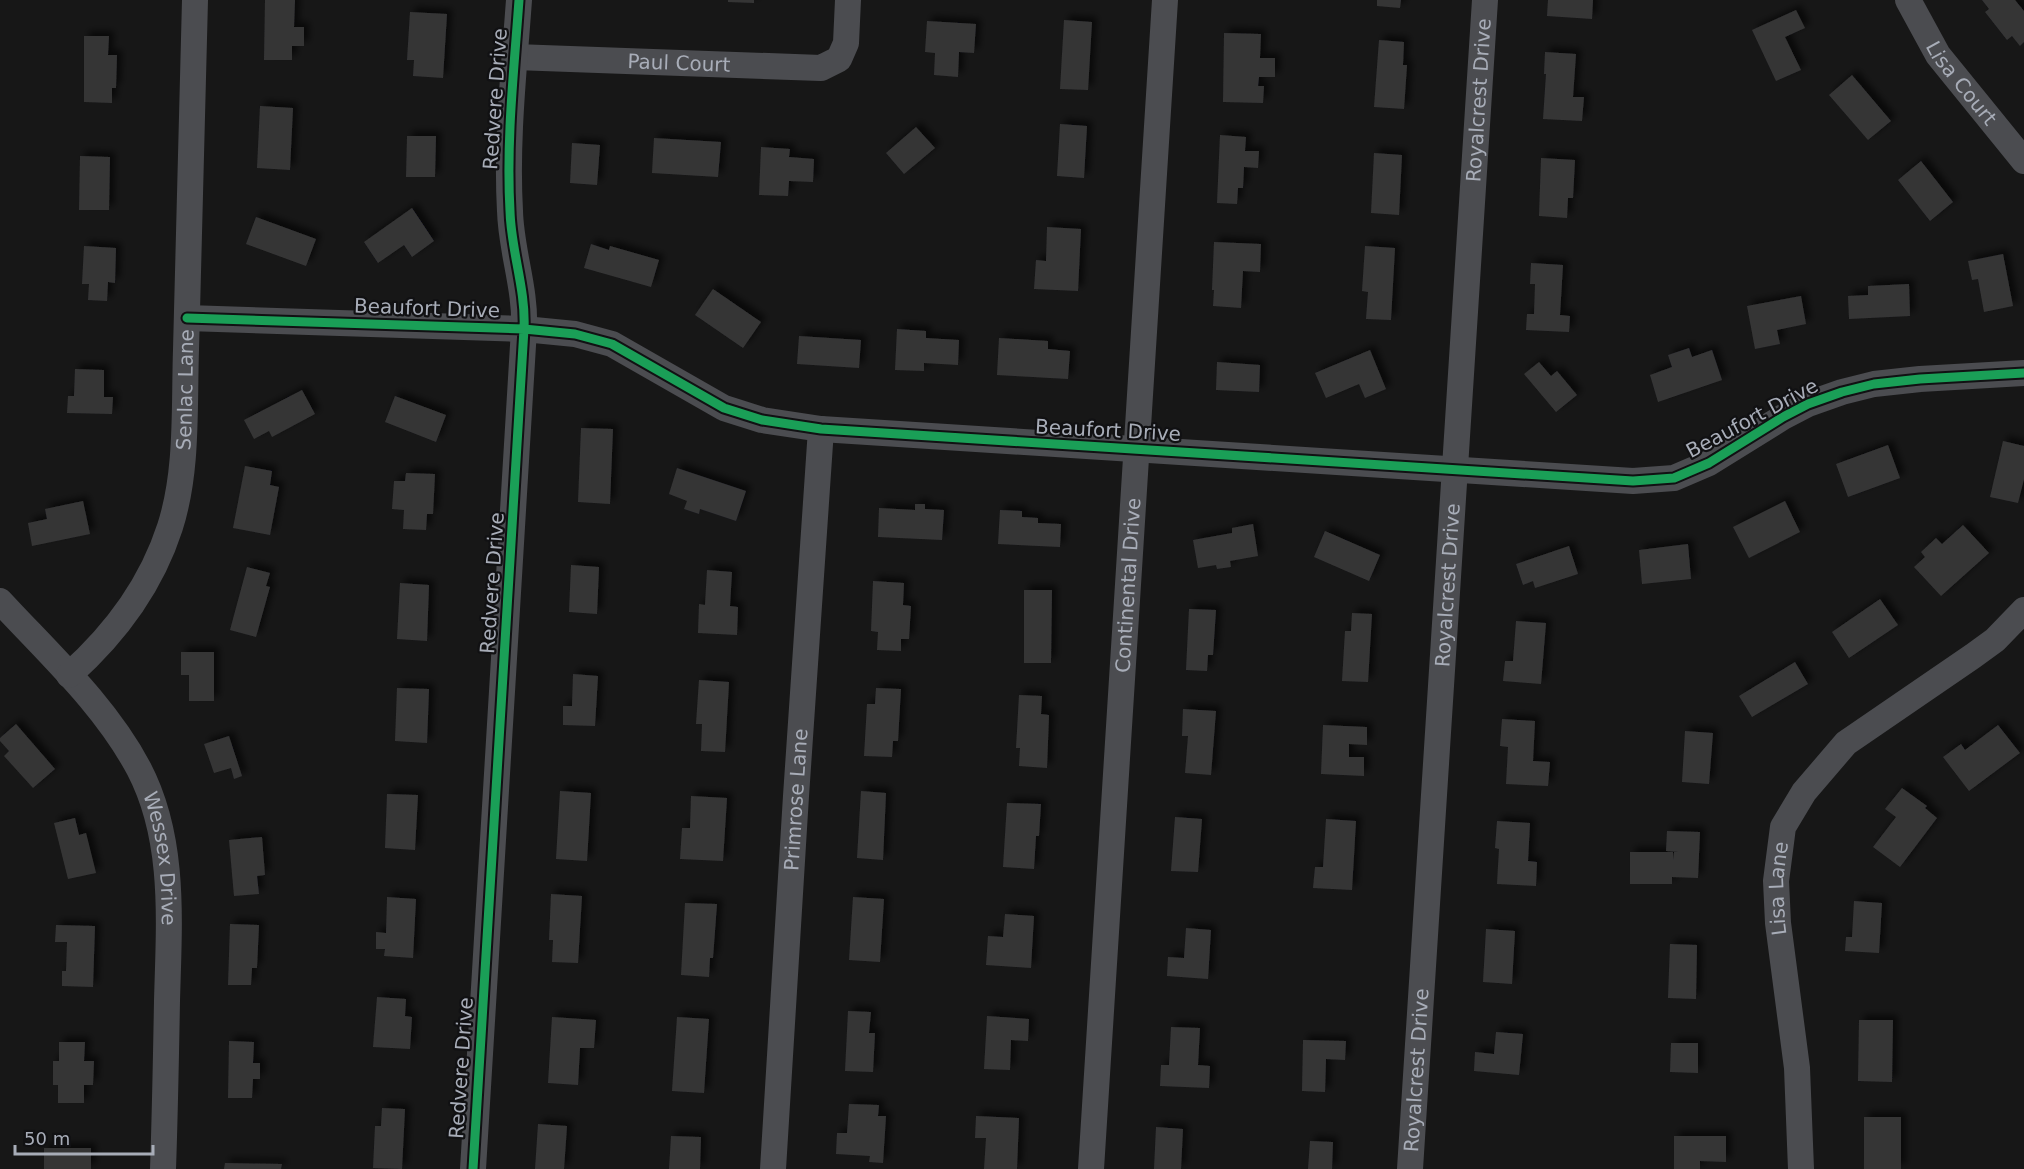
<svg xmlns="http://www.w3.org/2000/svg" width="2024" height="1169" viewBox="0 0 2024 1169" font-family="'DejaVu Sans',sans-serif">
  <style>
    .building { fill: #353536; filter: url(#shadow) }
    .lines { fill: none; stroke-linecap: round; stroke-linejoin: round }
    .minor { stroke: #4b4c50; stroke-width: 26 }
    .cycleway-casing { stroke: #111113; stroke-width: 13 }
    .cycleway { stroke: #1a9f57; stroke-width: 9 }
    .labels { text-anchor: middle; dominant-baseline: central; stroke-width: 4.5; stroke-linejoin: round; paint-order: stroke }
    .street-label { font-size: 20px; fill: #a8adb8; stroke: #111113 }
  </style>
  <defs>
    <filter id="shadow"><feDropShadow dx="5" dy="-5" stdDeviation="3" flood-color="#0009"/></filter>
  </defs>
  <rect width="100%" height="100%" fill="#171717"/>
  <path class="building" d="M265,0H295L294,27H304V46H292V60H264Z
    M728,0H754V3L728,2Z
    M1377,0H1401L1400,8L1377,6Z
    M1548,0H1593L1592,19L1547,16Z
    M1982,0H2015L2024,11V42L2020,46L2012,36L2007,40L1985,12L1989,9Z
    M1796,10L1805,28L1785,37L1801,70L1776,81L1752,30Z
    M410,12L447,14L443,78L413,76L414,60H407Z
    M1064,20L1092,22L1088,90L1060,89Z
    M927,21L976,24L974,53L959,52L958,77L934,75L935,53L925,52Z
    M1224,33L1261,34L1260,58H1275V77H1259L1258,86H1264L1263,103L1223,102Z
    M84,36H109L108,55H117L116,88H112V103L84,102Z
    M1379,40L1404,42L1403,65H1407L1404,109L1374,107Z
    M1545,52L1576,54L1573,97H1584L1582,121L1543,119L1546,74H1544Z
    M1852,75L1891,121L1868,140L1829,95Z
    M260,106L293,108L290,170L257,168Z
    M1060,124L1087,126L1084,178L1057,176Z
    M916,127L935,148L904,174L886,153Z
    M1220,135L1246,137L1245,151H1259L1258,168L1244,167L1243,188H1238L1237,204L1217,203Z
    M407,136H436L435,177H406Z
    M654,138L721,142L718,177L652,173Z
    M572,143L600,145L597,185L570,183Z
    M761,147L790,149L789,157L814,159L813,182L789,181L788,196L759,195Z
    M1374,153L1402,155L1399,215L1371,213Z
    M80,156L110,157L109,210H79Z
    M1541,158L1575,160L1573,198H1568L1567,218L1539,216Z
    M1921,161L1953,202L1930,221L1898,180Z
    M412,208L434,241L412,257L404,245L378,263L364,242Z
    M256,217L316,239L306,266L246,244Z
    M1047,227L1081,229L1078,291L1034,289L1036,260L1046,261Z
    M1214,242L1261,244L1260,272L1243,271L1241,308L1213,306L1214,290H1212Z
    M591,244L609,250L610,246L659,260L651,287L584,268Z
    M84,246L116,248L115,283L108,282L107,301L88,300L89,284H82Z
    M1365,246L1395,248L1391,320L1366,319L1368,292L1362,291Z
    M2003,254L2013,306L1984,312L1978,279L1972,280L1968,261Z
    M1531,263L1563,265L1560,315L1570,316L1569,332L1526,330L1527,314H1534L1535,284H1530Z
    M1909,284L1910,316L1849,319L1848,296L1868,295V286Z
    M713,289L761,322L743,348L695,315Z
    M1801,296L1806,324L1777,330L1780,344L1755,349L1747,306Z
    M897,329L926,331V338L959,340L958,365L924,363V371L895,370Z
    M799,336L861,340L859,368L797,364Z
    M999,338L1048,341V349L1070,351L1068,379L997,375Z
    M1689,348L1692,357L1712,350L1722,380L1658,402L1650,375L1672,367L1668,355Z
    M1370,350L1386,389L1365,398L1359,384L1326,398L1315,373Z
    M1217,362L1260,365L1259,392L1216,390Z
    M1539,362L1551,376L1557,371L1577,395L1556,412L1524,374Z
    M75,369L104,370V397H113L112,414L67,413L68,396H74Z
    M302,390L315,414L272,437L269,431L254,439L244,420Z
    M395,396L446,415L436,442L385,422Z
    M581,428L613,429L610,504L578,502Z
    M2003,441L2024,446V479L2018,503L1990,497Z
    M1888,445L1900,478L1848,497L1836,464Z
    M245,466L272,471L270,485L279,487L270,535L233,528Z
    M677,468L746,491L736,521L700,509L699,514L684,509L687,501L669,494Z
    M406,473L435,474L433,514H427L426,530L403,529L404,510L392,509L394,481H405Z
    M83,501L90,534L32,546L28,523L47,519L45,509Z
    M1785,501L1800,532L1749,558L1733,527Z
    M915,504H925V509L944,510L942,540L878,537L879,508L915,510Z
    M1000,510L1022,511V517L1038,518V523L1061,524L1060,547L998,544Z
    M1253,524L1258,556L1230,561L1231,567L1217,569L1216,565L1198,568L1193,540L1232,533V528Z
    M1963,525L1989,553L1941,596L1914,567L1925,557L1921,552L1936,538L1942,544Z
    M1325,531L1380,555L1369,581L1314,557Z
    M1688,544L1691,579L1642,584L1639,550Z
    M1569,546L1578,574L1535,588L1533,581L1523,585L1516,564Z
    M571,565L599,567L597,614L569,612Z
    M247,567L270,573L266,586L270,587L256,637L230,630Z
    M707,570L732,572L730,606L738,607L737,635L698,633L699,604L705,605Z
    M873,581L904,583L903,605L911,606L909,639H901V651L877,650L878,632L871,631Z
    M400,583L429,585L427,641L397,639Z
    M1024,590H1052L1051,663H1024Z
    M1880,599L1898,625L1849,658L1832,632Z
    M1189,609L1216,610L1213,655H1208L1207,671L1186,670Z
    M1352,613L1372,614L1368,682L1342,681L1345,631H1351Z
    M1516,621L1546,623L1541,684L1503,681L1505,661H1513Z
    M181,652H214V701H189V675H181Z
    M1795,662L1808,684L1752,717L1739,696Z
    M573,674L598,676L595,726L563,725V706H572Z
    M699,680L729,682L725,752L701,751L702,724H696Z
    M397,688L429,689L427,743L395,741Z
    M876,688L901,689L898,741H893L892,757L864,756L867,704H875Z
    M1019,695L1042,696L1041,714L1049,715L1047,768L1019,766L1020,748H1016Z
    M1183,709L1216,711L1211,775L1185,773L1188,736H1182Z
    M1502,719L1535,721L1533,761L1550,762L1548,786L1506,784L1508,747L1500,746Z
    M16,724L55,769L33,788L4,756L9,751L0,741V738Z
    M1323,725L1367,727V745L1349,744V757H1364V776L1321,774Z
    M1998,725L2020,753L1969,791L1943,757L1961,744L1965,750Z
    M1685,731L1713,733L1709,784L1682,782Z
    M229,736L242,776L234,779L231,768L214,773L204,744Z
    M1902,788L1927,806L1925,808L1937,818L1900,867L1873,847L1896,817L1885,809Z
    M560,791L591,793L587,861L556,859Z
    M861,791L886,793L883,860L857,858Z
    M387,794L418,795L415,850L385,848Z
    M691,796L727,798L723,861L680,859L682,828H690Z
    M1007,803L1041,804L1039,836H1036L1034,869L1003,867Z
    M1175,817L1202,819L1198,872L1171,871Z
    M75,818L79,835L86,833L96,873L68,879L54,823Z
    M1326,819L1356,821L1352,890L1313,888L1315,867H1323Z
    M1497,821L1530,823L1528,861L1537,862L1536,886L1497,884L1499,849L1495,848Z
    M1667,831L1700,832L1698,878L1672,877V884H1630V852H1673V860L1674,852H1679L1666,851Z
    M262,837L265,875L257,876L259,894L234,896L229,840Z
    M551,894L582,896L578,963L552,962L553,940H549Z
    M387,897L416,899L413,958L384,956L385,949H376V932L386,933Z
    M853,897L884,899L880,962L849,960Z
    M1854,901L1882,903L1879,953L1845,951L1846,937H1852Z
    M685,903L717,904L713,958H710L709,977L681,975Z
    M1005,914L1034,916L1031,968L986,965L988,936L1003,937Z
    M230,924L259,925L257,968H252L251,985H228Z
    M56,925L95,926L93,987L62,986V971H66L67,942H55Z
    M1186,928L1211,930L1208,979L1167,976L1168,957L1184,958Z
    M1486,929L1515,931L1512,984L1483,982Z
    M1670,944L1697,945L1696,999L1668,998Z
    M377,997L406,999L405,1016L412,1017L410,1049L373,1047Z
    M848,1011L871,1012L869,1033H875L873,1072L845,1071Z
    M987,1016L1029,1019L1028,1041L1011,1040L1010,1070L984,1069Z
    M552,1017L596,1020L594,1048H580L578,1085L548,1083Z
    M677,1017L709,1019L704,1093L672,1091Z
    M1859,1020H1893L1892,1082L1858,1081Z
    M1171,1027L1200,1028L1198,1065L1210,1066L1209,1088L1160,1086L1161,1065H1169Z
    M1496,1032L1523,1034L1519,1075L1474,1071L1475,1052L1494,1054Z
    M1303,1040L1346,1041L1345,1060L1326,1059L1325,1092L1302,1091Z
    M229,1041L254,1042L253,1063H260V1079H253L252,1098H228Z
    M59,1042H85L84,1061H94L93,1085H84V1103H58V1085H53V1061H59Z
    M1671,1043H1698V1073L1670,1072Z
    M849,1104L879,1105L878,1116H886L883,1163L869,1162L870,1156L836,1154L837,1133H847Z
    M382,1108L405,1109L402,1169L373,1168L375,1126H381Z
    M976,1116L1019,1118L1017,1169H984L986,1138H975Z
    M1864,1117H1901V1169H1864Z
    M538,1124L567,1126L564,1169H535Z
    M1156,1127L1183,1129L1181,1169H1154Z
    M671,1136L701,1137L700,1169H669Z
    M1674,1136H1726V1162L1700,1161V1169H1674Z
    M1310,1141L1333,1142L1332,1169H1308Z
    M44,1148H91V1169H44Z
    M225,1163L282,1164L281,1169H224Z"/>
  <g class="lines">
    <g class="minor">
      <path id="s1" d="M1908,0L1938,55L2024,161"/>
      <path id="s2" d="M515,57L821,68L839,59L846,43L848,0"/>
      <path d="M187,318L524,329L575,334L612,344L724,408L762,420L821,429L1633,481L1674,478L1709,463L1783,417L1808,404L1842,392L1874,384L1920,379L2024,373"/>
      <path id="s3" d="M0,601C49,654 105,705 139,769C176,840 169,923 167,1001C166,1057 165,1113 163,1169"/>
      <path id="s4" d="M69,675C115,634 151,586 170,527C188,471 184,408 186,350C190,234 191,117 195,0"/>
      <path d="M473,1169L524,329C526,289 511,251 510,211C506,141 514,70 519,0"/>
      <path id="s5" d="M773,1169L796,796L821,429"/>
      <path id="s6" d="M1091,1169L1165,0"/>
      <path id="s7" d="M1410,1169L1485,0"/>
      <path id="s8" d="M1801,1169L1797,1068L1778,923L1776,881L1783,827L1804,792L1846,743L1973,656L1995,640L2024,610"/>
    </g>
    <g class="cycleway-casing">
      <path id="cycleway" d="M187,318L524,329L575,334L612,344L724,408L762,420L821,429L1633,481L1674,478L1709,463L1783,417L1808,404L1842,392L1874,384L1920,379L2024,373
        M473,1169L524,329C526,289 511,251 510,211C506,141 514,70 519,0"/>
    </g>
    <use href="#cycleway" class="cycleway"/>
  </g>
  <g class="labels">
    <g class="street-label">
      <text stroke="none"><textPath href="#s2" startOffset="164">Paul Court</textPath></text>
      <text stroke="none"><textPath href="#s1" startOffset="99">Lisa Court</textPath></text>
      <text transform="translate(495 99) rotate(-86)">Redvere Drive</text>
      <text stroke="none"><textPath href="#s7" startOffset="1071">Royalcrest Drive</textPath></text>
      <text transform="translate(427 308) rotate(2)">Beaufort Drive</text>
      <text stroke="none"><textPath href="#s4" startOffset="320">Senlac Lane</textPath></text>
      <text transform="translate(1752 418) rotate(-28)">Beaufort Drive</text>
      <text transform="translate(1108 430) rotate(3)">Beaufort Drive</text>
      <text transform="translate(492 583) rotate(-86)">Redvere Drive</text>
      <text stroke="none"><textPath href="#s6" startOffset="585">Continental Drive</textPath></text>
      <text stroke="none"><textPath href="#s7" startOffset="585">Royalcrest Drive</textPath></text>
      <text stroke="none"><textPath href="#s5" startOffset="370">Primrose Lane</textPath></text>
      <text stroke="none"><textPath href="#s3" startOffset="312">Wessex Drive</textPath></text>
      <text stroke="none"><textPath href="#s8" startOffset="282">Lisa Lane</textPath></text>
      <text transform="translate(461 1068) rotate(-86)">Redvere Drive</text>
      <text stroke="none"><textPath href="#s7" startOffset="99">Royalcrest Drive</textPath></text>
    </g>
  </g>
  <path d="M15 1145v9h138v-9" fill="none" stroke="#a8adb8" stroke-width="3"/>
  <text x="24" y="1145" font-size="18" fill="#a8adb8" stroke="#111113" stroke-width="4.5" paint-order="stroke">50 m</text>
</svg>
